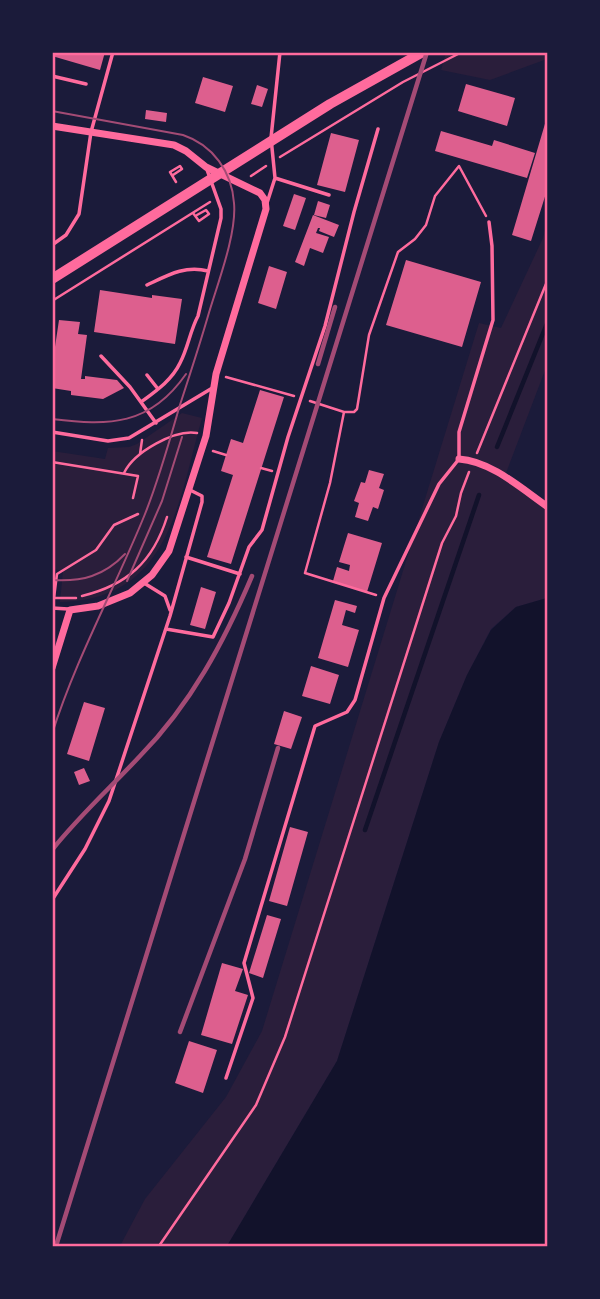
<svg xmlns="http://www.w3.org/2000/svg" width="600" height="1299" viewBox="0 0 600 1299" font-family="Ubuntu,sans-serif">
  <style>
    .green { fill: #2a1e3b }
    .water { fill: #12122b }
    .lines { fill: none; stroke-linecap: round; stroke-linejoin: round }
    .stream { stroke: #12122b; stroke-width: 4.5 }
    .building { fill: #dd5f8e }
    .path { stroke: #ff6b9d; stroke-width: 2.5 }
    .service { stroke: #ff6b9d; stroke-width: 3.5 }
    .minor { stroke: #ff6b9d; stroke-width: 7 }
    .primary { stroke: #ff6b9d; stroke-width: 10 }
    .tram { stroke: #a44b75; stroke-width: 2 }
    .rail { stroke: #a44b75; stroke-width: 4.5 }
    .neatline { fill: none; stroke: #ff6b9d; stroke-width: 2.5 }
  </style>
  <rect width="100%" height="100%" fill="#1b1b3a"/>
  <path class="green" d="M446,53H547V59L490,80L441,70Z
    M547,222V365L506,473L547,502V598L516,607L491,629L467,675L439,742L337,1061L227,1246H120L145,1199L226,1097L262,1031L479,323L501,328L543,238Z
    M182,413L202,418C178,502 170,600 60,602L63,571L53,569L52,451L105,459L108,448L129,447L137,444Z"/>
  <path class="water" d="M547,598V1246H227L337,1061L439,742L467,675L491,630L516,607Z"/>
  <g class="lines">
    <path class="stream" d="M497,447L548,321
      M365,830L479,495"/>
  </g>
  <path class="building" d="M52,52H105L100,70L52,56Z
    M203,77L233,86L225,112L195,103Z
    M466,84L515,98L507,126L458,111Z
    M257,85L268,89L262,107L251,104Z
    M146,110L167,113L166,122L145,119Z
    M547,117L548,187L531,241L512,235Z
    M441,131L492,146L494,140L535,153L527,178L435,151Z
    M331,133L359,140L345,192L317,185Z
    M294,194L306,198L295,230L283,226Z
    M318,201L330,205L326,218L314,215Z
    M313,215L339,225L334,237L319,231L320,228H318L316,233L329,237L323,253L310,248L304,266L295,262Z
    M406,260L481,282L462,347L386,325Z
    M269,266L287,272L276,309L258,303Z
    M100,290L152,298V295L182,299L175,344L94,332Z
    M59,320L80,322L78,334L87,335L81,379H85V376L117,380L124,388L103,399L71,395V391L52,388V367Z
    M260,390L284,397L231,564L207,557L233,475L221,471L231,439L243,443Z
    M369,470L384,474L379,488L384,490L378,509L373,507L368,521L355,517L359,503L354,501L361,482L365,483Z
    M348,533L382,543L367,592L333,581L337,567L349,571L350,565L339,562Z
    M201,587L216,592L205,629L190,625Z
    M335,600L357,606L355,613L346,610L342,625L359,630L348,667L318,658Z
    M311,666L339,675L330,704L302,696Z
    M84,702L105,708L89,761L67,754Z
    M284,711L302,717L291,749L274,744Z
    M84,768L90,781L79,785L74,772Z
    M290,827L308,832L287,906L269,901Z
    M267,915L281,919L263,978L249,973Z
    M222,963L243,969L235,991L248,995L232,1044L201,1035Z
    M189,1041L217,1050L203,1093L175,1083Z"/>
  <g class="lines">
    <path class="path" d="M280,157L403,82L462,52
      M173,175L182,169L180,166L170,172L176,182
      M251,176L266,166
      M193,213L199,221L209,214L206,210L197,215
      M52,301L210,202
      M226,377L294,396
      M310,401L344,412L330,483L305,573L376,595
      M344,412H354L357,409L369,335L398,252L415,239L426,225L435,196L459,166L486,216
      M213,451L226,455
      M477,453L548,279
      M140,454L142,440
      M52,462L138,476L133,498
      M261,468L272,471
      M124,473C134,452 175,429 197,433
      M82,596C127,585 153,562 167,517
      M54,598H76
      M54,598L57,574L96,550L114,525L138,514
      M159,1246L256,1105L285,1037L442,543L456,516L461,493L469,472"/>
    <path class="service" d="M52,76L86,84
      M275,178L329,195
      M267,203L275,178L271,138L280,52
      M52,245L66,235L79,214L91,132L113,52
      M147,285C168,275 185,265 208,271
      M101,356L130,387L156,423
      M147,375L158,389
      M141,402C156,391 172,380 180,363C188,348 190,331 198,316L221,218V209L206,167
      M52,432L108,441L129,438L214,387
      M186,557L240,574
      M144,583L165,596L170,610
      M52,608L68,609
      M166,629L213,637L229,603L249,547L262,530L288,437L325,326L354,212L378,129
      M52,900L85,849L109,801L170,616L202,502V496L190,490
      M226,1078L253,998L244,963L315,726L347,712L355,700L384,598L439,484L459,459V432L493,320L492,246L489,222"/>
    <path class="minor" d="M52,126L174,145L186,151L206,167L260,193L265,200L266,209L216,374L206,436L169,551L152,575L130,593L98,606L70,610L52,668
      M459,459C491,461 522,489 548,507"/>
    <path class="primary" d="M52,279L330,104L423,52"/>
    <path class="tram" d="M52,111L183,135C213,145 232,172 234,203C237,234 217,285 208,316C199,347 189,377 179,408C169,443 159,479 145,514C115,588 76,658 52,734
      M52,419C109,426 150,426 186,374
      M52,580C82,582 104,576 125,554
      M127,581L162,501L182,437"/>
    <path class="rail" d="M318,364L335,307
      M52,850C80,815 110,788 140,756C191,704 224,642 252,576
      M180,1032L245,859L278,748
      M56,1246L427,52"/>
  </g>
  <rect width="600" height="1299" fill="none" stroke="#1b1b3a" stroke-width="108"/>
  <rect x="54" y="54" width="492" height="1191" class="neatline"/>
</svg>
